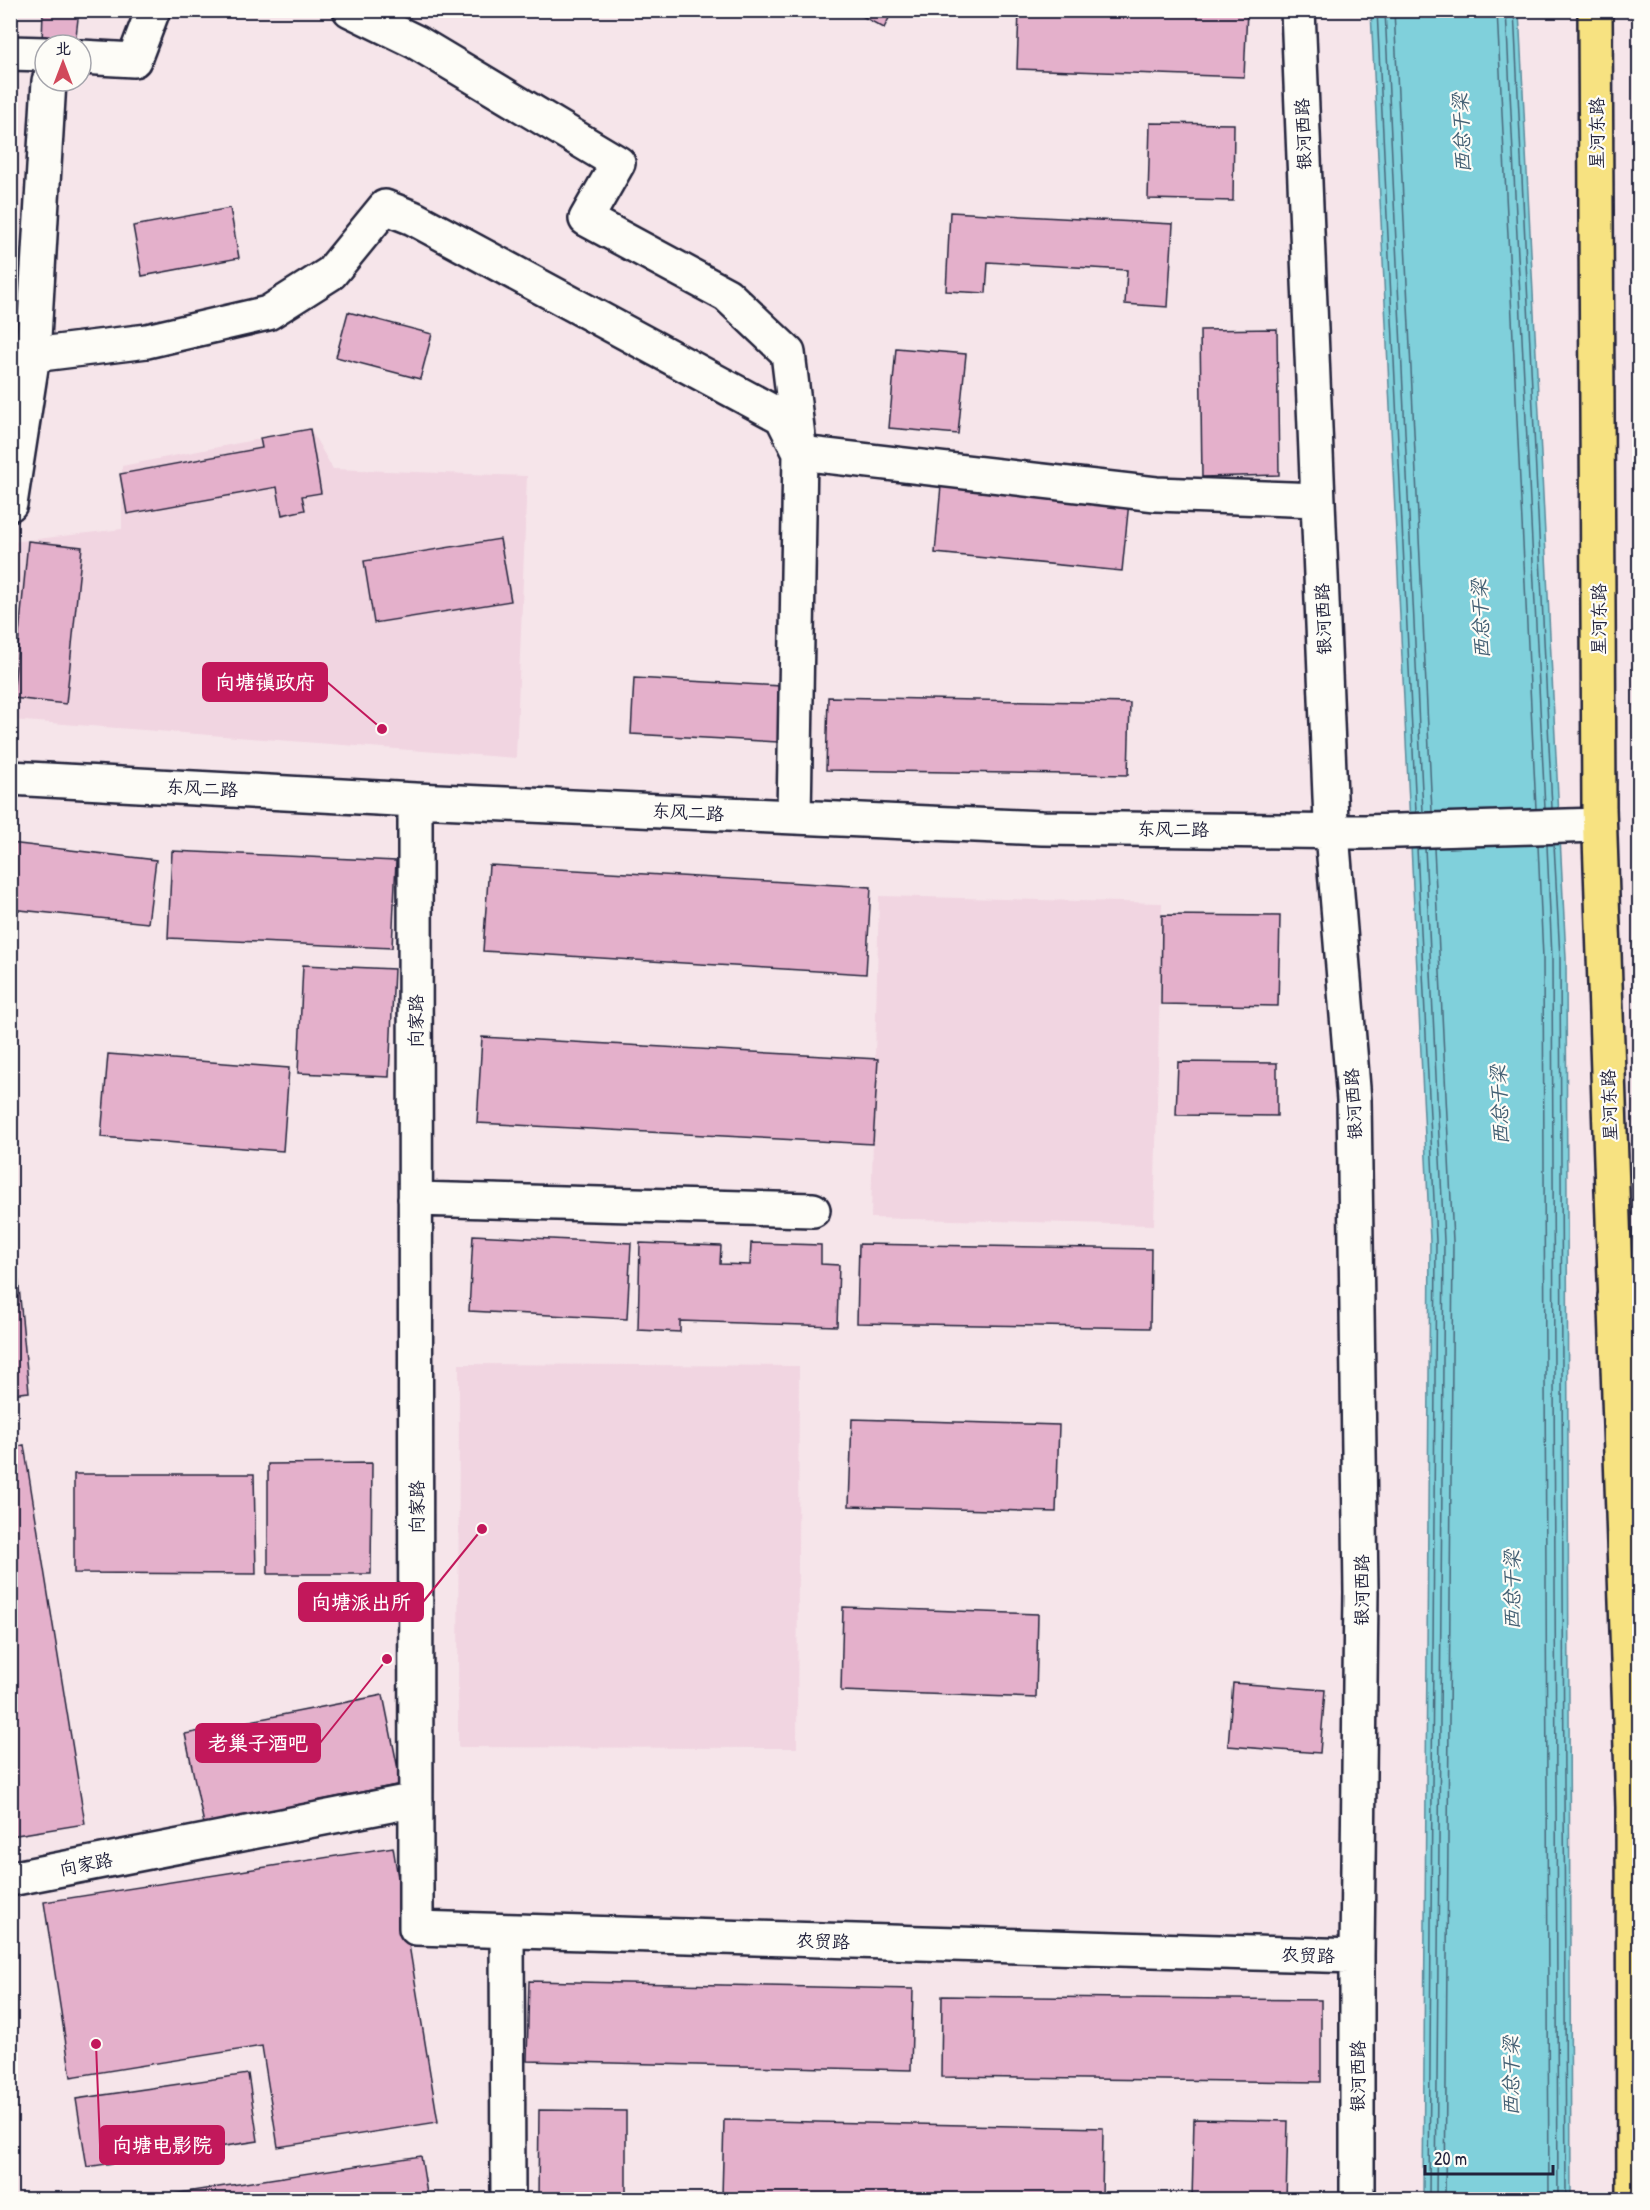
<svg xmlns="http://www.w3.org/2000/svg" width="1650" height="2210" viewBox="0 0 1650 2210" font-family="'Patrick Hand','LXGW WenKai TC',sans-serif">
  <style>
    .built { fill: #f1d5e1 }
    .water { fill: #80d0db; stroke: #5a8a9b; stroke-width: 1.5 }
    .lines { fill: none; stroke-linecap: round; stroke-linejoin: round }
    .shore { stroke: #48687b; stroke-width: 1.5 }
    .building { fill: #e4b0cb; stroke: #22223b; stroke-width: 1.5 }
    .minor-casing { stroke: #22223b; stroke-width: 38 }
    .major-casing { stroke: #22223b; stroke-width: 38 }
    .minor { stroke: #fdfcf7; stroke-width: 33 }
    .major { stroke: #f7e281; stroke-width: 33 }
    .labels { text-anchor: middle; dominant-baseline: central; stroke-width: 4.5; stroke-linejoin: round; paint-order: stroke }
    .street-label { font-size: 18px; fill: #22223b; stroke: #fdfcf7 }
    .water-label { font-size: 20px; font-style: italic; fill: #435f73; stroke: #fdfcf7 }
    .leader { fill: none; stroke: #c2185b; stroke-width: 2 }
    .callout-dot { fill: #c2185b; stroke: #fdfcf7; stroke-width: 2 }
    .callout { fill: #c2185b; stroke: #c2185b; stroke-width: 2 }
    .callout-label { font-size: 20px; text-anchor: middle; font-weight: bold; fill: #fff }
  </style>
  <rect width="100%" height="100%" fill="#f6e5ea"/>
  <filter id="ink" filterUnits="userSpaceOnUse"><feTurbulence type="fractalNoise" baseFrequency=".0167" numOctaves="2"/><feDisplacementMap in="SourceGraphic" scale="12" xChannelSelector="R" yChannelSelector="G"/><feConvolveMatrix kernelMatrix="1 2 1 2 8 2 1 2 1" color-interpolation-filters="sRGB"/></filter>
  <g filter="url(#ink)">
    <path class="built" d="M310,429L333,469L527,476L516,758L11,720L10,558L12,542L122,529V466Z
      M879,896L1162,903L1154,1225L871,1218Z
      M459,1364L799,1366L797,1748L458,1747Z"/>
    <path class="water" d="M1371,11H1519L1566,958L1571,2199H1423L1430,1241Z"/>
    <g class="lines">
      <path class="shore" d="M1377,10L1416,812
        M1385,10L1423,812
        M1394,10L1432,812
        M1497,10L1536,809
        M1506,10L1545,809
        M1514,10L1552,808
        M1554,844L1560,958L1566,2200
        M1538,845L1543,958L1549,2200
        M1547,845L1552,958L1558,2200
        M1417,848L1436,1241L1429,2200
        M1425,848L1444,1241L1436,2200
        M1434,848L1453,1241L1445,2200"/>
    </g>
    <path class="building" d="M43,10H79L75,45L42,44Z
      M851,10H893L884,28Z
      M1019,10H1247L1244,77L1017,69Z
      M1150,123L1234,124L1233,201L1148,199Z
      M230,208L239,258L142,276L133,226Z
      M950,212L1173,224L1168,307L1125,304L1127,270L988,262L986,293L946,291Z
      M348,312L432,334L420,379L336,357Z
      M1277,329L1279,475L1202,477L1200,330Z
      M896,348L966,354L958,434L889,428Z
      M310,429L321,493L302,496L305,510L282,515L277,487L127,514L120,474L262,448L260,438Z
      M942,474L1130,492L1122,571L935,553Z
      M500,539L511,601L374,623L364,561Z
      M28,541L82,547L66,704L13,698Z
      M634,678L781,686L778,742L631,734Z
      M828,697L1130,703L1128,775L826,770Z
      M10,843L156,860L148,923L10,909Z
      M172,851L396,861L392,948L168,938Z
      M489,865L871,887L866,974L483,951Z
      M1162,915L1280,916L1278,1006L1161,1004Z
      M303,965L394,969L389,1077L298,1073Z
      M482,1037L878,1059L873,1144L477,1123Z
      M108,1054L289,1068L283,1151L101,1137Z
      M1178,1062L1277,1063V1116L1176,1115Z
      M10,1224H13L29,1392L10,1394Z
      M473,1235L631,1243L627,1319L469,1311Z
      M640,1243L721,1246L720,1264L750,1265L751,1243L821,1245V1264L839,1265L837,1326L680,1321V1332L638,1330Z
      M859,1244L1151,1249L1150,1328L857,1323Z
      M852,1419L1059,1425L1056,1512L849,1506Z
      M24,1445L85,1824L10,1836V1448Z
      M372,1463L371,1574H268V1464Z
      M74,1474H254L256,1574L74,1573Z
      M843,1607L1038,1614L1036,1698L841,1691Z
      M1233,1683L1325,1690L1320,1753L1228,1746Z
      M383,1695L401,1784L204,1824L185,1734Z
      M393,1847L438,2122L278,2147L262,2046L71,2077L44,1902Z
      M529,1981L913,1989L911,2070L527,2061Z
      M942,1996L1321,2000V2082L941,2077Z
      M248,2074L258,2141L87,2167L76,2099Z
      M539,2110L626,2111V2200H538Z
      M1194,2119L1288,2121L1286,2200H1192Z
      M724,2120L1103,2128L1102,2200H873L722,2196Z
      M421,2156L428,2200H133Z"/>
    <g class="lines">
      <g class="minor-casing">
        <path id="minor" d="M350,10L416,42L618,163L586,219L727,295L788,353L800,453L1156,494L1318,500
          M1298,10L1331,821L1354,1100L1361,1592L1357,1956V2200
          M10,53L45,54
          M81,57L134,60L153,10
          M33,355L147,341L268,313L331,273L385,207L413,218L782,417L800,453L794,817
          M10,504L33,355L49,81
          M10,778L415,800L1042,828L1365,832L1599,825
          M415,800L416,1928L1357,1956
          M415,1199L813,1210
          M1615,1297L1640,1295
          M10,1879L416,1800
          M507,1931L508,2200"/>
      </g>
      <g class="major-casing">
        <path id="major" d="M1595,10L1599,808L1633,1807L1634,2200"/>
      </g>
      <use href="#minor" class="minor"/>
      <use href="#major" class="major"/>
    </g>
  </g>
  <g class="labels">
    <g class="street-label">
      <text transform="translate(1596 133) rotate(-90)">星河东路</text>
      <text transform="translate(1303 134) rotate(-92)">银河西路</text>
      <text transform="translate(1323 619) rotate(-92)">银河西路</text>
      <text transform="translate(1598 619) rotate(-90)">星河东路</text>
      <text transform="translate(202 788) rotate(3)">东风二路</text>
      <text transform="translate(688 812) rotate(3)">东风二路</text>
      <text transform="translate(1173 829) rotate(1)">东风二路</text>
      <text transform="translate(415 1021) rotate(-90)">向家路</text>
      <text transform="translate(1353 1104) rotate(-93)">银河西路</text>
      <text transform="translate(1609 1105) rotate(-92)">星河东路</text>
      <text transform="translate(416 1507) rotate(-90)">向家路</text>
      <text transform="translate(1361 1590) rotate(-90)">银河西路</text>
      <text transform="translate(86 1864) rotate(-11)">向家路</text>
      <text transform="translate(823 1941) rotate(2)">农贸路</text>
      <text transform="translate(1308 1955) rotate(2)">农贸路</text>
      <text transform="translate(1357 2076) rotate(-90)">银河西路</text>
    </g>
    <g class="water-label">
      <text transform="translate(1461 133) rotate(-92)">西总干梁</text>
      <text transform="translate(1480 619) rotate(-92)">西总干梁</text>
      <text transform="translate(1499 1105) rotate(-92)">西总干梁</text>
      <text transform="translate(1511 1590) rotate(-90)">西总干梁</text>
      <text transform="translate(1510 2076) rotate(-90)">西总干梁</text>
    </g>
  </g>
  <path class="leader" d="M382 729L327 682M482 1529L423 1602M387 1659L320 1743M96 2044L100 2145"/>
  <g class="callout-dot">
    <circle cx="382" cy="729" r="6"/>
    <circle cx="482" cy="1529" r="6"/>
    <circle cx="387" cy="1659" r="6"/>
    <circle cx="96" cy="2044" r="6"/>
  </g>
  <g class="callout">
    <rect x="203" y="663" width="124" height="38" rx="6"/>
    <rect x="299" y="1583" width="124" height="38" rx="6"/>
    <rect x="196" y="1724" width="124" height="38" rx="6"/>
    <rect x="100" y="2126" width="124" height="38" rx="6"/>
  </g>
  <g class="callout-label">
    <text x="265" y="689">向塘镇政府</text>
    <text x="361" y="1609">向塘派出所</text>
    <text x="258" y="1750">老巢子酒吧</text>
    <text x="162" y="2152">向塘电影院</text>
  </g>
  <rect width="1650" height="2210" fill="none" stroke="#fdfcf7" stroke-width="36"/>
  <rect x="18" y="18" width="1614" height="2174" fill="none" stroke="#22223b" stroke-width="2" filter="url(#ink)"/>
  <g transform="translate(63 63)"><circle r="28" fill="#fdfcf7" stroke="#a5a5ac" stroke-width="1.5"/>
  <path d="M0-4.5L10 22L0 15L-10 22Z" fill="#d1495b"/>
  <text y="-9" font-size="16" font-weight="bold" text-anchor="middle" fill="#22223b">北</text>
  </g>
  <path d="M1425 2165v9h128v-9" fill="none" stroke="#22223b" stroke-width="3"/>
  <text x="1434" y="2165" font-size="18" fill="#22223b" stroke="#fdfcf7" stroke-width="4.5" paint-order="stroke">20 m</text>
</svg>
